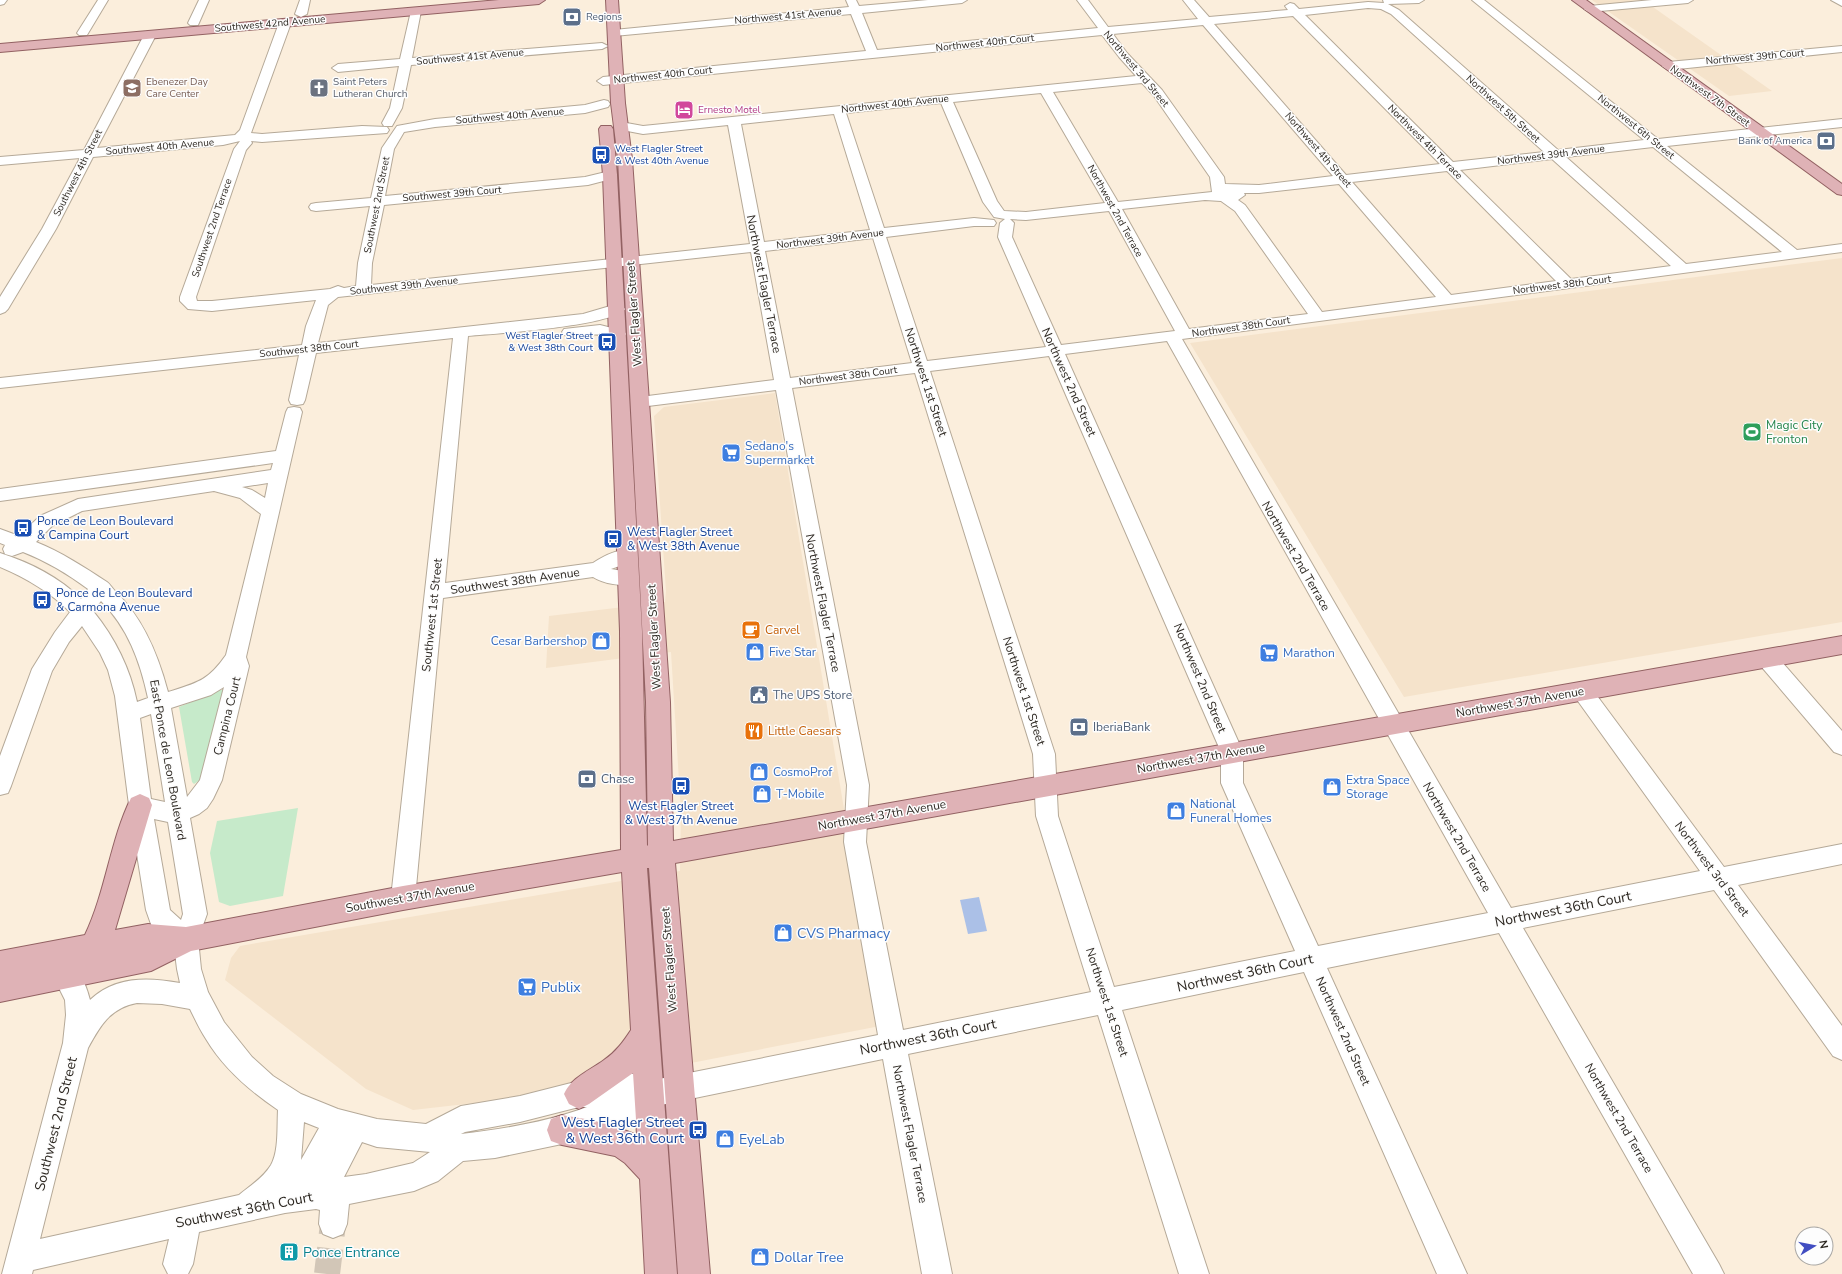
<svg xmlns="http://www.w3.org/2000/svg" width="1842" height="1274" viewBox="0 0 1842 1274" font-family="'Nunito Sans',sans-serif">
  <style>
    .built { fill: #f5e3cb }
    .green { fill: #c6eaca }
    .water { fill: #abc0e7 }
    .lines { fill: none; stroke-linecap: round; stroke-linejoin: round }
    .minor-tunnel { stroke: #d2c6b7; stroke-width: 26; stroke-dasharray: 26 13; stroke-linecap: butt }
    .minor-casing { stroke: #b5a998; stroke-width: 2 }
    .major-casing { stroke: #926162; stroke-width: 2 }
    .minor { fill: #fff; fill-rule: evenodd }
    .major { fill: #dfb2b6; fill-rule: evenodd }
    .labels { text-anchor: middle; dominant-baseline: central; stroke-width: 3; stroke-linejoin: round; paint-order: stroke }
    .far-street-label { font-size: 10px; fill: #2d2822; stroke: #fdfdfd }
    .far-service-label { font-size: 10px; fill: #4e5e75; stroke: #fdfdfd; text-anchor: start }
    .far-education-label { font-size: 10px; fill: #785e54; stroke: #fdfdfd; text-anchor: start }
    .far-worship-label { font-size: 10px; fill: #5b616d; stroke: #fdfdfd; text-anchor: start }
    .far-hotel-label { font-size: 10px; fill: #b23c85; stroke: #fdfdfd; text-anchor: start }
    .far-transit-label { font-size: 10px; fill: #164399; stroke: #fdfdfd; text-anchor: start }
    .street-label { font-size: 12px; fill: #2d2822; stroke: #fdfdfd }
    .leisure-label { font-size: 12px; fill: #27864d; stroke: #fdfdfd; text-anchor: start }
    .shop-label { font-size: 12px; fill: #366cbe; stroke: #fdfdfd; text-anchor: start }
    .transit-label { font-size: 12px; fill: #164399; stroke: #fdfdfd; text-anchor: start }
    .food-label { font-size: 12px; fill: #c56008; stroke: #fdfdfd; text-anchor: start }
    .service-label { font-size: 12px; fill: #4e5e75; stroke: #fdfdfd; text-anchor: start }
    .near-street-label { font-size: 14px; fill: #2d2822; stroke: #fdfdfd }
    .near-shop-label { font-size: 14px; fill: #366cbe; stroke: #fdfdfd; text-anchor: start }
    .near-transit-label { font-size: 14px; fill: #164399; stroke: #fdfdfd; text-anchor: end }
    .near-culture-label { font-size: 14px; fill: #0d838f; stroke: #fdfdfd; text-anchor: start }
  </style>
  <rect width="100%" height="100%" fill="#fbeedc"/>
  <path class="built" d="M1592,0H1643L1772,91L1729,96Z
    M1842,258V622L1404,697L1190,343Z
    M775,393L880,1026L501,1100L413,1110L366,1089L225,980L231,958L240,946L680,871L681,813L671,652L546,668L549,616L665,602L666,591L654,416L664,407Z"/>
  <path class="green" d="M220,690H225L200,780L194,784L192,782L179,707Z
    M298,808L283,896L230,906L219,902L210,853L217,821Z"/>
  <path class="water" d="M979,897L987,931L968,934L960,900Z"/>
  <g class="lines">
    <path class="minor-tunnel" d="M327,1274L333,1224"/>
    <g class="minor-casing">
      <path id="minor" d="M0,0H7L4,4L0,5Z
        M98,0H108L87,35H79L77,33Z
        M199,0H209L198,25H190L188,23Z
        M300,0H310L307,14L301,17L295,14Z
        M846,0H856L859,6L928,0H967L962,3L862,13L877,50L1098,28L1077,0H1088L1108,27L1198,19L1183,0H1194L1209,17L1288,10L1285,6L1290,3L1294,4L1299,9L1368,2L1384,3L1383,0H1424L1419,3L1388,4L1399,10L1558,150L1644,140L1472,0H1484L1658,139L1842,119V127L1667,146L1797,250L1842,244V252L1182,339L1511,908L1700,871L1575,697L1572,691L1575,685L1582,683L1589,685L1724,867L1842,844V864L1738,885L1842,1026V1060L1833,1056L1714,890L1523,928L1719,1264L1724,1274H1693L1499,933L1327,968L1467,1274H1437L1304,972L1122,1010L1209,1274H1179L1098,1015L908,1054L952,1274H922L883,1059L656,1106L643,1117L634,1121L591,1132L562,1144L495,1158L463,1161L438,1181L414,1191L349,1204L347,1224L343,1234L333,1238L323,1234L319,1224L320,1210L316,1209L285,1213L199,1232L193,1264L188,1274H168L163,1264L169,1239L33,1270L32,1274H2L63,1043L66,1015L65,1000L53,976L56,968L65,964C81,970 86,985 90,1000C115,976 148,977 180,983L177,969L174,945L152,927L146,910L129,805L115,696L108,670L100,653L82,626L69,642L52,671L11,786L8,793L0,795V756L32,669L55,632L70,612C50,592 26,578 0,567V553C29,562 59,577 81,599L88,589C68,574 46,561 23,552L12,556L5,554L3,549L5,545L0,543V529L19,536L40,516L78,499L271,470L273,463L0,501V489L276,451L286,412L288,408L294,407L300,408L302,412L246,657L249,666L222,780L213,799L207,808L199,814L190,818L207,914L198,939L201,969L208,992L224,1022L252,1057L273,1076L301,1094L338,1109L377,1119L426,1124L461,1106L520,1096L579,1081L602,1080L631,1073L649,1081L878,1035L844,842L847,785L776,390L640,407L634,406L632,402L634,398L640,397L774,380L751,252L338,297L328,305L318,343L583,314L617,304L622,306L625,309C613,326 494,334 468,336L445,583L593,563C604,556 620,547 634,551L636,556L634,561L611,569L635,573L638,578L635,583C622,587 604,584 593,577L443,598L415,898L411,906L403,909L395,906L391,898L453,338L316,353L305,400L303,404L297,405L291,404L289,400L299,355L0,388V378L302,345L306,326L316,300L212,311L188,309L180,301V297L234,149L240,141L223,145L93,157L56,229L8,309L5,312L0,314V297L42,229L80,158L0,165V157L84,150L144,35L150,32L156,35L97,148L235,135L240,130L279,23L281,21H289L291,23L251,133L262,134L362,126L387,127L389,130L387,133L262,142L251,141L252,143L246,150L196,297L197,301H212L330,289L338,286L344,288L356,286L358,263L370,206L316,211L311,210L309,207L311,204L316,203L371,198L382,148L397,126L435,119L585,105L604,100L608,101L610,104L608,107L585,113L435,127L404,132L394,149L385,196L585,177L610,171L615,172L617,175L615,178L588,185L384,205L372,263L371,285L750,244L728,125L643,134L617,129L615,126L617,123L621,122L643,126L1136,76L1119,57L1102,35L603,85L597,81L603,77L866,51L851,14L614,36L608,33L614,30L849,7ZM1368,8L1381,9L1391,14L1544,152L1453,162L1305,15ZM1293,16L1440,164L1346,175L1214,24ZM1203,25L1333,176L1259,185L1225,184L1224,177L1162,90L1127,53L1113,34ZM1142,83L1154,96L1210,177L1212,192L1118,202L1053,92ZM1041,93L1102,198L1105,203L1026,212L1004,211L997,201L953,102ZM941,103L983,202L994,217L1005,219L1000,223L998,237L1046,347L927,361L886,237L974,226H994L996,223L994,220L974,218L884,228L846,113ZM834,114L870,230L764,242L741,124ZM1653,147L1782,252L1686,264L1566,157ZM1552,159L1671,266L1571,279L1460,170ZM1447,171L1556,281L1451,295L1352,182ZM1339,184L1436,297L1322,312L1245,205L1238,200L1245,195L1244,193H1259ZM1205,200L1221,201L1235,211L1308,314L1189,329L1122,209ZM1109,211L1175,331L1061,345L1012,237L1014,223L1010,219L1026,220ZM873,238L912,363L790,378L765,251ZM1167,341L1488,913L1318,946L1243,783V752L1065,354ZM1049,356L1221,752V783L1295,951L1114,987L1058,816L1055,754L930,371ZM915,373L1033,754L1036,816L1091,992L903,1030L866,842L869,785L792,388ZM268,483L265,498L252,490L242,487ZM214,491L240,498L261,514L226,655C208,681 197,683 168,692C158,654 143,618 115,591C112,588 110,584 107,582C84,567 61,552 36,542L52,526L82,511ZM101,601C128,628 140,661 148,698L137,702C130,668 115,638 93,611ZM224,687L200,780L187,797L171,708L211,695ZM151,714L165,802L151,799L140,718ZM154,819L168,822L183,914L181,920L170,910ZM137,1003L162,1004L190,1009C195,1019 200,1030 206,1039C224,1069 250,1091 278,1110C277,1127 279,1151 271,1165C263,1178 250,1186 239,1195L40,1239L88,1048C100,1026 110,1008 137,1003ZM579,1107H587C547,1122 504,1129 461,1134L465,1132L520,1122ZM304,1122L319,1128L301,1160ZM362,1142L377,1147L430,1152L413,1163L366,1174L344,1177Z
        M1652,0H1693L1688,3L1589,12L1584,9L1589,6Z
        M1831,0H1842V6Z
        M416,8L421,11L412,58L602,43L608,46L602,49L411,65L402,108L392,126H384L382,123L390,108L399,66L338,72L332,68L338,64L400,59L411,11Z
        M1842,46V52L1668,70L1662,66L1668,62Z
        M600,325L624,331L626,334L624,337C615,339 609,336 601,335C589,333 576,338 564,335L562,332L564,329Z
        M1767,651L1774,653L1842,731V755L1834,752L1760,665L1757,659L1760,653Z"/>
    </g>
    <g class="major-casing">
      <path id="major" d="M499,0H545L539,4L0,52V44Z
        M606,0H618L625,103L632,159L670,702L673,841L1842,636V654L675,863L710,1274H678L649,868H647L677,1274H645L640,1179L625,1163L615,1156L562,1145L551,1141L547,1130L551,1119L562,1115L591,1120L611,1125L637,1135L633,1073L589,1104L579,1109L569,1104L564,1094C572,1077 589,1071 604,1060C616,1052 623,1042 631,1030L622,872L403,910L191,951L151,971L0,1002V951L85,935C106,891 110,841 131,798L140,794L149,798L152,805L115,930L148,924L186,927L403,886L621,850L620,631L603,175L599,129L601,126H611L613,129L617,175L642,631L647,846L648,845L646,702L618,159L611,103Z
        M1572,0H1586L1842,184V195L1837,194Z"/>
    </g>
    <use href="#minor" class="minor"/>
    <use href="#major" class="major"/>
  </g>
  <defs>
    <g id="bank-square" transform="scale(1)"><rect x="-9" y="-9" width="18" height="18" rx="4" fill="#5c6f8a" stroke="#fdfdfd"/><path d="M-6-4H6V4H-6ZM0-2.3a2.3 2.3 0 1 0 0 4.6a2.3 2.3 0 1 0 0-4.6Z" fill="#fff"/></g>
    <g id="school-square" transform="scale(1)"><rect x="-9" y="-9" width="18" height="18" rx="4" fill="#8d6e63" stroke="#fdfdfd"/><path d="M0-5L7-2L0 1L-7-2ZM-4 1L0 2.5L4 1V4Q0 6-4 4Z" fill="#fff"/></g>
    <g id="church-square" transform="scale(1)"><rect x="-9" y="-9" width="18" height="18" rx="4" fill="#6b7280" stroke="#fdfdfd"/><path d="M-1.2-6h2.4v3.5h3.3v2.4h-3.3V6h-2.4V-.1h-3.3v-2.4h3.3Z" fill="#fff"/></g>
    <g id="hotel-square" transform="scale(1)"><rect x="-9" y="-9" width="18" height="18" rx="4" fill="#d1479c" stroke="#fdfdfd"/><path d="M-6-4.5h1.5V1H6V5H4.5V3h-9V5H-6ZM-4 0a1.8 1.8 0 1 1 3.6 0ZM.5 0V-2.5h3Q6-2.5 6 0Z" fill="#fff"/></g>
    <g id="bus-square" transform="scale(1)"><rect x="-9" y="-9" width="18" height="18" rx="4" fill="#1a4fb4" stroke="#fdfdfd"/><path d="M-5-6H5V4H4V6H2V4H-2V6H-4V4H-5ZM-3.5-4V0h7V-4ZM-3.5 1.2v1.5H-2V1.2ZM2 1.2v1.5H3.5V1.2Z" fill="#fff"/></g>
    <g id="stadium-square" transform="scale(1)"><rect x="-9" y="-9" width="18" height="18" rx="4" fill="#2e9e5b" stroke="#fdfdfd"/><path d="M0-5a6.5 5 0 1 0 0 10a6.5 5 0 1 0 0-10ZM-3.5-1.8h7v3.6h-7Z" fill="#fff"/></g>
    <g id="supermarket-square" transform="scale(1)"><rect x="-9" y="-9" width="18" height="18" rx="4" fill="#3f7fe0" stroke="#fdfdfd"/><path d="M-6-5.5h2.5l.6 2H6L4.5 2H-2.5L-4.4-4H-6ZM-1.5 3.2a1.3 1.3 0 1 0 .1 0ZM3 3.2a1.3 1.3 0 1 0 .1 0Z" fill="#fff"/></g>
    <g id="cafe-square" transform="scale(1)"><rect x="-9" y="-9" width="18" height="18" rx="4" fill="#e8710a" stroke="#fdfdfd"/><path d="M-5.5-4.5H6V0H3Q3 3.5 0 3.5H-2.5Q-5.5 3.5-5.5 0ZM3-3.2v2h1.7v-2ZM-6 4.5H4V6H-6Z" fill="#fff"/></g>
    <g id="shop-square" transform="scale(1)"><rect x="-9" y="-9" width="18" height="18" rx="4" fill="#3f7fe0" stroke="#fdfdfd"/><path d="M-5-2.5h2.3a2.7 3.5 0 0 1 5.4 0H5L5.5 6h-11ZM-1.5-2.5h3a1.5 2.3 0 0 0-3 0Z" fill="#fff"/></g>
    <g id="civic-square" transform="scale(1)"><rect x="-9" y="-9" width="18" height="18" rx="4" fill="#5c6f8a" stroke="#fdfdfd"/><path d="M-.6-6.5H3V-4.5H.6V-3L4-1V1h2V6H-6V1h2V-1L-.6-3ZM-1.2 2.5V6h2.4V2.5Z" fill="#fff"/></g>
    <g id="restaurant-square" transform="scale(1)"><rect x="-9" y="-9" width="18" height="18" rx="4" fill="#e8710a" stroke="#fdfdfd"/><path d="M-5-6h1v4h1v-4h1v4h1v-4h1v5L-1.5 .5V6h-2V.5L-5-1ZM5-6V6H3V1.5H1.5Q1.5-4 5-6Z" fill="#fff"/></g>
    <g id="building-square" transform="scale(1)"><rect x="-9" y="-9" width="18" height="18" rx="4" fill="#0f9aa8" stroke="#fdfdfd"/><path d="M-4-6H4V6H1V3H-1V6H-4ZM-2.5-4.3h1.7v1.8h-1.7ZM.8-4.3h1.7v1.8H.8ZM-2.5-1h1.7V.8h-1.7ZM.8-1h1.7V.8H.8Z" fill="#fff"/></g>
  </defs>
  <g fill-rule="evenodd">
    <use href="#bank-square" x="572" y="17"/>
    <use href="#school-square" x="132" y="88"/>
    <use href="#church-square" x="319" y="88"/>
    <use href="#hotel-square" x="684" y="110"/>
    <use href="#bank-square" x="1826" y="141"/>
    <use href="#bus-square" x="601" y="155"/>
    <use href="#bus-square" x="607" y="342"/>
    <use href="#stadium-square" x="1752" y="432"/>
    <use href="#supermarket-square" x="731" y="453"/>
    <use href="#bus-square" x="23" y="528"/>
    <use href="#bus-square" x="613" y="539"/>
    <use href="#bus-square" x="42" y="600"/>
    <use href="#cafe-square" x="751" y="630"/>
    <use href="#shop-square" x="601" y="641"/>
    <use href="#shop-square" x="755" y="652"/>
    <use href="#supermarket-square" x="1269" y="653"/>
    <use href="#civic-square" x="759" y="695"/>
    <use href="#bank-square" x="1079" y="727"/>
    <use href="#restaurant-square" x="754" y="731"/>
    <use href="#shop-square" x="759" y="772"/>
    <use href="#bank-square" x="587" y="779"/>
    <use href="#bus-square" x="681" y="786"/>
    <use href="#shop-square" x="1332" y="787"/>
    <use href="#shop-square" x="762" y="794"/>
    <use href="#shop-square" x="1176" y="811"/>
    <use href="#shop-square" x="783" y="933"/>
    <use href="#supermarket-square" x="527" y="987"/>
    <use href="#bus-square" x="698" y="1130"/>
    <use href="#shop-square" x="725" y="1139"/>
    <use href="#building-square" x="289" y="1252"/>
    <use href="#shop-square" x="760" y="1257"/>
  </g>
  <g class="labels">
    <g class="far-street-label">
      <text transform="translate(788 16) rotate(-5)">Northwest 41st Avenue</text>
      <text transform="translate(270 24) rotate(-5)">Southwest 42nd Avenue</text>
      <text transform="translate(985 43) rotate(-6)">Northwest 40th Court</text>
      <text transform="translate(470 57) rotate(-5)">Southwest 41st Avenue</text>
      <text transform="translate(1755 57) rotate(-5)">Northwest 39th Court</text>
      <text transform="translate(1136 69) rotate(50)">Northwest 3rd Street</text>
      <text transform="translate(663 75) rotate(-6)">Northwest 40th Court</text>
      <text transform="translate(1710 96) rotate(36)">Northwest 7th Street</text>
      <text transform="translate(895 104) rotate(-6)">Northwest 40th Avenue</text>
      <text transform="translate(1503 109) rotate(42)">Northwest 5th Street</text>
      <text transform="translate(510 116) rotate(-5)">Southwest 40th Avenue</text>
      <text transform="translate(1636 127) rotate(39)">Northwest 6th Street</text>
      <text transform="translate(1425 142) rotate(45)">Northwest 4th Terrace</text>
      <text transform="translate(160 147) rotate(-5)">Southwest 40th Avenue</text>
      <text transform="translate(1318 150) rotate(49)">Northwest 4th Street</text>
      <text transform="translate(1551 155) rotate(-7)">Northwest 39th Avenue</text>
      <text transform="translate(78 173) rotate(-63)">Southwest 4th Street</text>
      <text transform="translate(452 194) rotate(-5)">Southwest 39th Court</text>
      <text transform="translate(377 205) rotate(-79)">Southwest 2nd Street</text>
      <text transform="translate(1115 211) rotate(61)">Northwest 2nd Terrace</text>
      <text transform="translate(212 228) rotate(-71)">Southwest 2nd Terrace</text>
      <text transform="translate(830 239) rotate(-7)">Northwest 39th Avenue</text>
      <text transform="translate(1562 285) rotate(-7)">Northwest 38th Court</text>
      <text transform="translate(404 286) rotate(-6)">Southwest 39th Avenue</text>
      <text transform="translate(1241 327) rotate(-8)">Northwest 38th Court</text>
      <text transform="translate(309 349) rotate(-6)">Southwest 38th Court</text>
      <text transform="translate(848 376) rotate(-7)">Northwest 38th Court</text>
    </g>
    <g class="far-service-label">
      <text x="586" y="17">Regions</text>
      <text x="1812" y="141" text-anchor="end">Bank of America</text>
    </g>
    <g class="far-education-label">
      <text x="146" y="82">Ebenezer Day<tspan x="146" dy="12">Care Center</tspan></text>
    </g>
    <g class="far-worship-label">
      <text x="333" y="82">Saint Peters<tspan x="333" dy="12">Lutheran Church</tspan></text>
    </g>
    <g class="far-hotel-label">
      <text x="698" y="110">Ernesto Motel</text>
    </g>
    <g class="far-transit-label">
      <text x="615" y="149">West Flagler Street<tspan x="615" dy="12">&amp; West 40th Avenue</tspan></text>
      <text x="593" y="336" text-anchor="end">West Flagler Street<tspan x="593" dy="12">&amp; West 38th Court</tspan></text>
    </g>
    <g class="street-label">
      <text transform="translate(764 284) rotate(79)">Northwest Flagler Terrace</text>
      <text transform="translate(634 314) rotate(-94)">West Flagler Street</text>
      <text transform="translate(926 382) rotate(72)">Northwest 1st Street</text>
      <text transform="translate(1069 382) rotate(66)">Northwest 2nd Street</text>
      <text transform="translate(1296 556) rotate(60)">Northwest 2nd Terrace</text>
      <text transform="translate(515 581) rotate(-8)">Southwest 38th Avenue</text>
      <text transform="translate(823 603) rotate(79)">Northwest Flagler Terrace</text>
      <text transform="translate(432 615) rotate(-84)">Southwest 1st Street</text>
      <text transform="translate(654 637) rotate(-93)">West Flagler Street</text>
      <text transform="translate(1200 678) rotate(67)">Northwest 2nd Street</text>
      <text transform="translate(1024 691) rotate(72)">Northwest 1st Street</text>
      <text transform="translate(1520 702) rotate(-10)">Northwest 37th Avenue</text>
      <text transform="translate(227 716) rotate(-76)">Campina Court</text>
      <text transform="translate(1201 758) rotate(-10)">Northwest 37th Avenue</text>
      <text transform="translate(168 760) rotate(80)">East Ponce de Leon Boulevard</text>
      <text transform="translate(882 815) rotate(-10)">Northwest 37th Avenue</text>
      <text transform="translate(1457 837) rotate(60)">Northwest 2nd Terrace</text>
      <text transform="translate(1712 869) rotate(53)">Northwest 3rd Street</text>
      <text transform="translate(410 897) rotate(-10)">Southwest 37th Avenue</text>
      <text transform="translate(669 960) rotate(-94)">West Flagler Street</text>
      <text transform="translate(1107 1002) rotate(72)">Northwest 1st Street</text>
      <text transform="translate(1343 1031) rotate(66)">Northwest 2nd Street</text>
      <text transform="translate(1619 1118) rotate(60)">Northwest 2nd Terrace</text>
      <text transform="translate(910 1134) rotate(79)">Northwest Flagler Terrace</text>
    </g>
    <g class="leisure-label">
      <text x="1766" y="425">Magic City<tspan x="1766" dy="14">Fronton</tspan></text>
    </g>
    <g class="shop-label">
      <text x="745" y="446">Sedano's<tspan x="745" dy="14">Supermarket</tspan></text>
      <text x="587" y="641" text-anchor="end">Cesar Barbershop</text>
      <text x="769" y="652">Five Star</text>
      <text x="1283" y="653">Marathon</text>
      <text x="773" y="772">CosmoProf</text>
      <text x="1346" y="780">Extra Space<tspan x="1346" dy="14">Storage</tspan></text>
      <text x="776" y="794">T-Mobile</text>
      <text x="1190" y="804">National<tspan x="1190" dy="14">Funeral Homes</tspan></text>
    </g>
    <g class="transit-label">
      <text x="37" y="521">Ponce de Leon Boulevard<tspan x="37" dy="14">&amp; Campina Court</tspan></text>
      <text x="627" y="532">West Flagler Street<tspan x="627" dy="14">&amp; West 38th Avenue</tspan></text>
      <text x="56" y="593">Ponce de Leon Boulevard<tspan x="56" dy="14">&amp; Carmona Avenue</tspan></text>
      <text x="681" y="806" text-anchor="middle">West Flagler Street<tspan x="681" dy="14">&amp; West 37th Avenue</tspan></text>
    </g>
    <g class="food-label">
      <text x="765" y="630">Carvel</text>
      <text x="768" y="731">Little Caesars</text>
    </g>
    <g class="service-label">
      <text x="773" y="695">The UPS Store</text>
      <text x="1093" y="727">IberiaBank</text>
      <text x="601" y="779">Chase</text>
    </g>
    <g class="near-street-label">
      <text transform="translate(1563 909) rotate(-11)">Northwest 36th Court</text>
      <text transform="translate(1245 973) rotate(-12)">Northwest 36th Court</text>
      <text transform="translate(928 1037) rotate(-11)">Northwest 36th Court</text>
      <text transform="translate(56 1124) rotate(-76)">Southwest 2nd Street</text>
      <text transform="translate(244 1210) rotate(-11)">Southwest 36th Court</text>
    </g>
    <g class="near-shop-label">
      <text x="797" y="933">CVS Pharmacy</text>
      <text x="541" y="987">Publix</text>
      <text x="739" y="1139">EyeLab</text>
      <text x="774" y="1257">Dollar Tree</text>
    </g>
    <g class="near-transit-label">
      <text x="684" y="1122">West Flagler Street<tspan x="684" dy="16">&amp; West 36th Court</tspan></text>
    </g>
    <g class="near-culture-label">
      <text x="303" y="1252">Ponce Entrance</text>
    </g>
  </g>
  <g transform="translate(1814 1246) rotate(80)"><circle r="19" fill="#fdfdfd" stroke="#aaa8a5"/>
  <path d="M0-3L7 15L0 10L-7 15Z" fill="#414dc1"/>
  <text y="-6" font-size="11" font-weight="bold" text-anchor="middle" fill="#2d2822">N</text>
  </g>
</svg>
